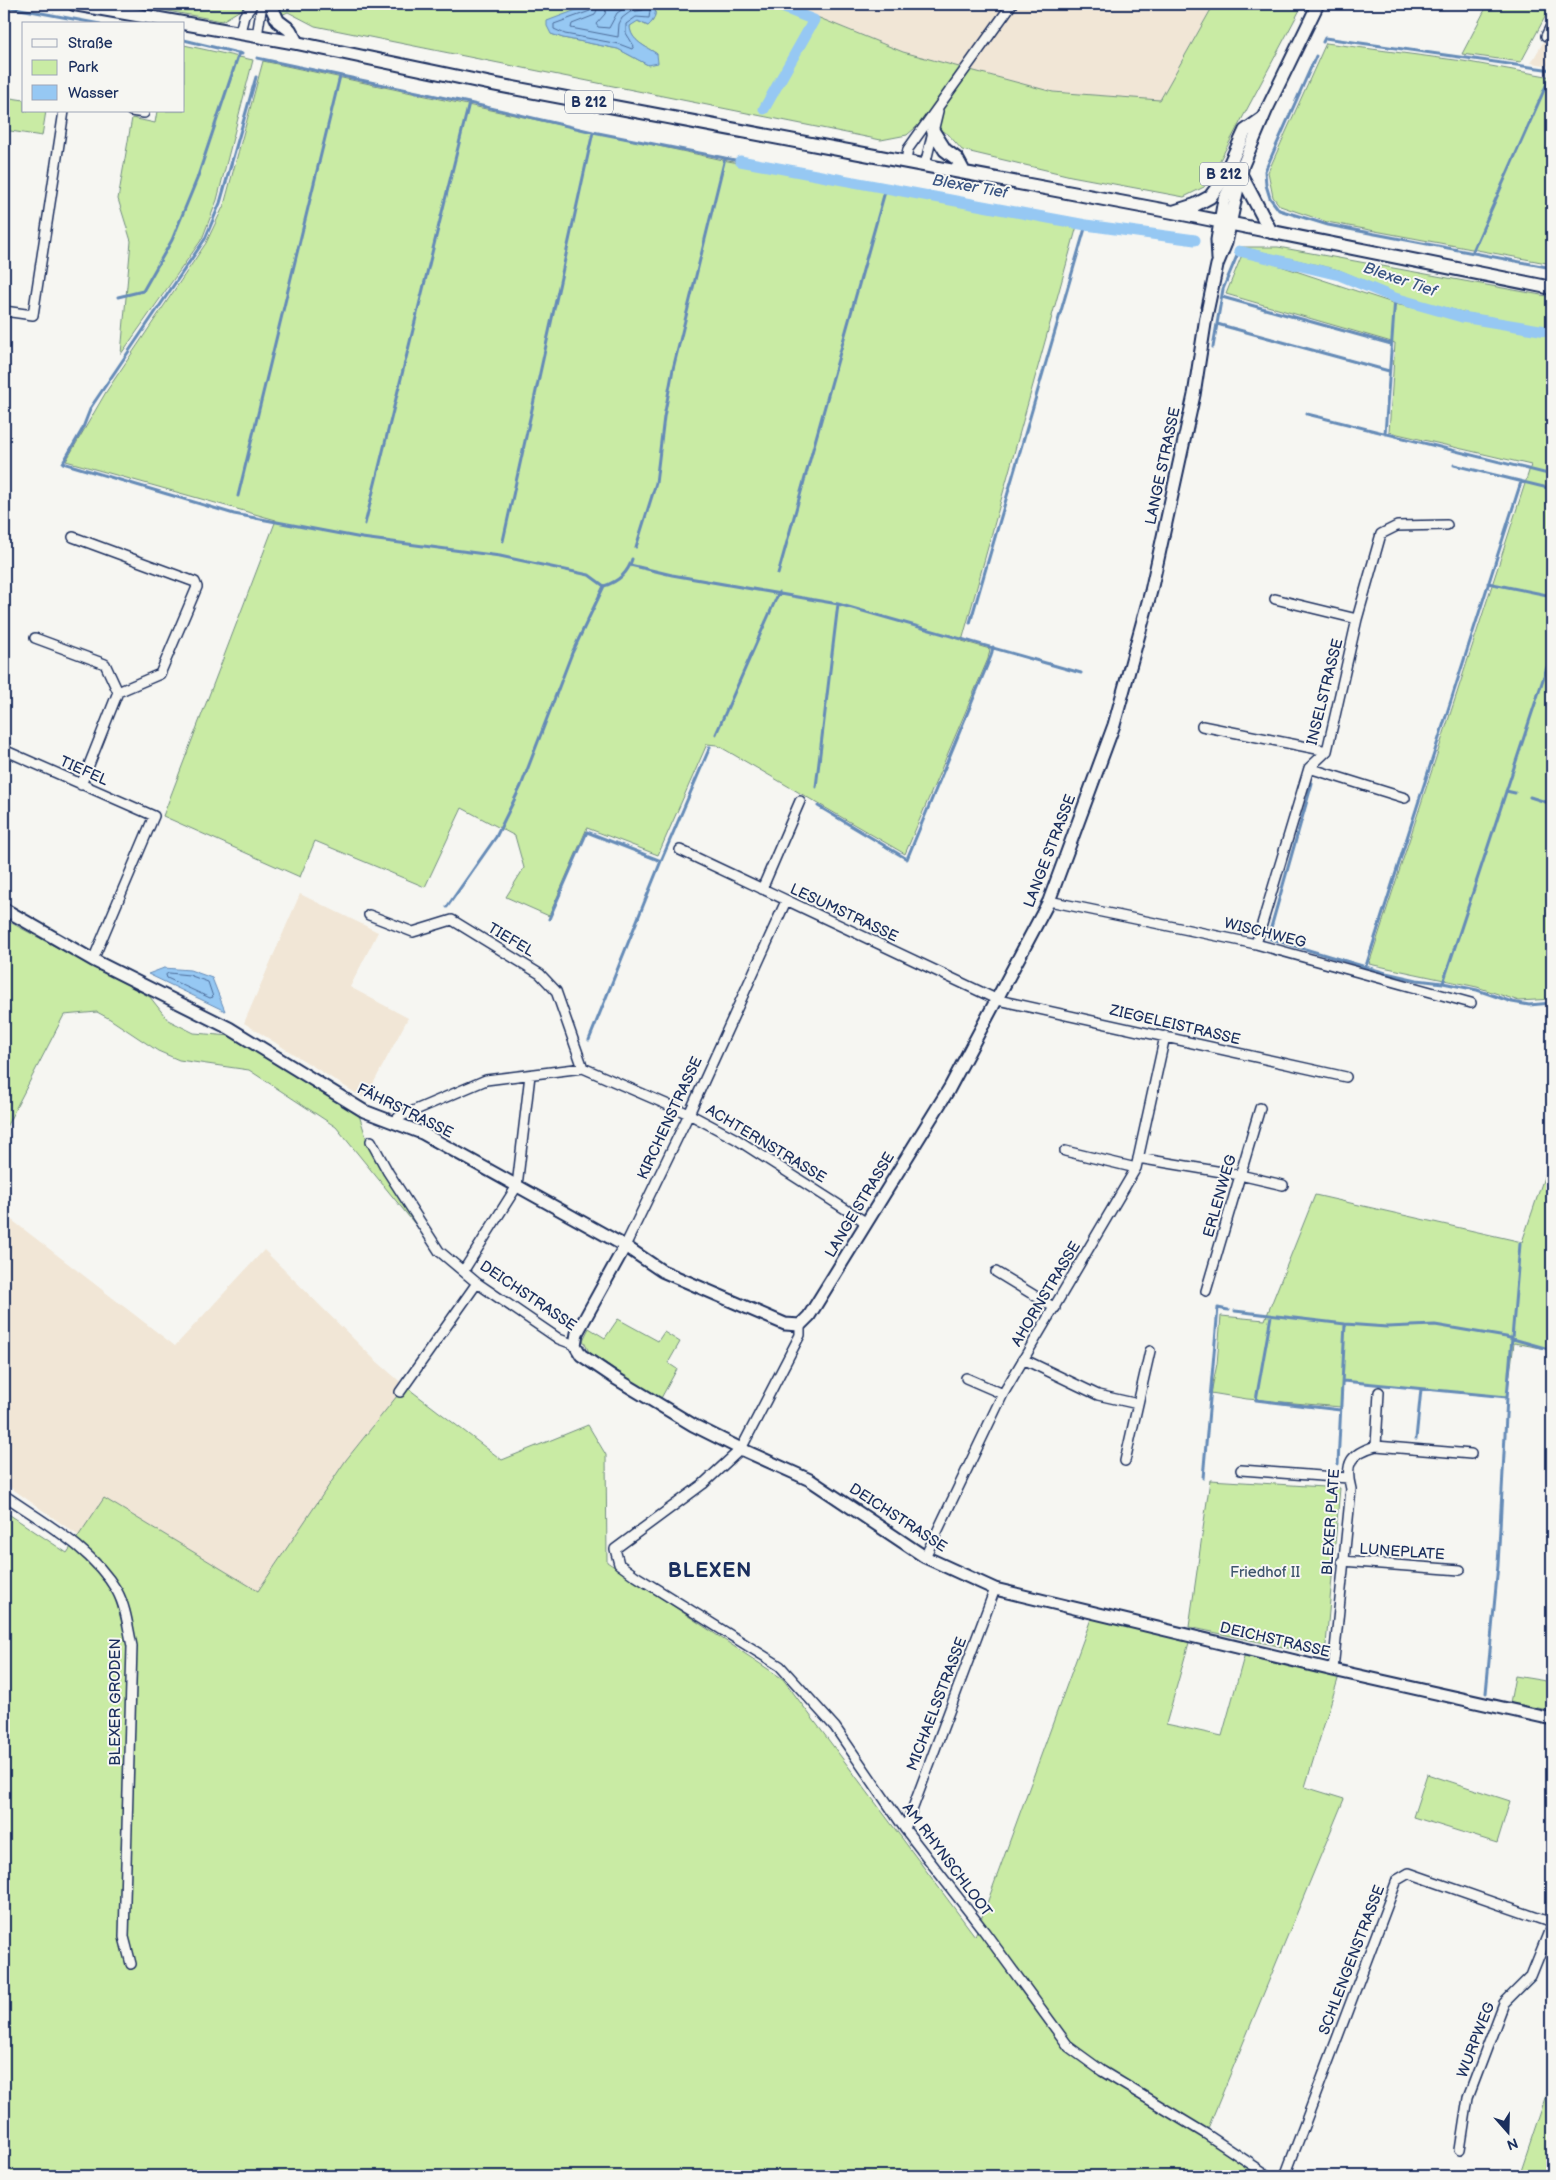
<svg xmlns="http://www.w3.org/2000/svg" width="1556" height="2180" viewBox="0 0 1556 2180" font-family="'Balsamiq Sans',sans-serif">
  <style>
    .built { fill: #f1e6d6 }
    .green { fill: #c9eba4; stroke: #728d81 }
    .water { fill: #96c8f3; stroke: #658bb7 }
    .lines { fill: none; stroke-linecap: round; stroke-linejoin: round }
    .shore { stroke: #4c6c9a; stroke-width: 1 }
    .stream { stroke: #658bb7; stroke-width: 3 }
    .canal { stroke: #96c8f3; stroke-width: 11 }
    .street-casing { stroke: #1b2f5e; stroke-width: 12 }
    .secondary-casing { stroke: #1b2f5e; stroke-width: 15 }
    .primary-casing { stroke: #1b2f5e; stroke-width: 16 }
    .street { stroke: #f6f6f2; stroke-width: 9 }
    .secondary { stroke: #f6f6f2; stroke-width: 11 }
    .primary { stroke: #f6f6f2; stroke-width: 12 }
    .labels { text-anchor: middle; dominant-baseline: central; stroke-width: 4; stroke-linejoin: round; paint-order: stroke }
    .shield { fill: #f6f6f2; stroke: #5d6b8a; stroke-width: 1 }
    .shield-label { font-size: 14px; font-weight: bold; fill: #1b2f5e }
    .street-label { font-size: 15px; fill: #1b2f5e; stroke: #f6f6f2 }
    .park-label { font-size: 15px; fill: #3e556c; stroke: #f6f6f2 }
    .water-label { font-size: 16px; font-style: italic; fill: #3a5583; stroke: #f6f6f2 }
    .district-label { font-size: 20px; font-weight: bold; letter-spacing: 1px; fill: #1b2f5e; stroke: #f6f6f2 }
  </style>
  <rect width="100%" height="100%" fill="#f6f6f2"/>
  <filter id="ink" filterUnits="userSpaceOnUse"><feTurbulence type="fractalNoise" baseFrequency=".02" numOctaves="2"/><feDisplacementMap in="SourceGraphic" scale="10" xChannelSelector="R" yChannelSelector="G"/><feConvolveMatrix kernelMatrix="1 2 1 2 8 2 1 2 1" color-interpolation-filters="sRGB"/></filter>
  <g filter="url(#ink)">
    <path class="built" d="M785,4H1214L1160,100L1053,92L903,52Z
      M1552,27V66L1531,63Z
      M300,894L378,932L350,987L408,1018L365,1099L244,1023Z
      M4,1214L175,1346L264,1250L373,1358L405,1386L346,1460L256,1594L104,1499L79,1536L4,1483Z"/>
    <path class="green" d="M130,4H592L579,10L551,34L563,38L618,49L648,65L657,54C647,47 630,41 630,26L637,21L648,26C656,19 655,14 656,4H785L903,52L1053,92L1160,100L1214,4H1303L1212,175L1204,187L1184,197L1071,176L962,150L948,134L922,122L907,135L881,140L315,26L288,12L279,16L242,9L222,21Z
      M1488,4H1552L1521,62L1462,54Z
      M1326,43L1463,61L1552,77V264L1327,222L1280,206L1273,197L1268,172Z
      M184,45L253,60L217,200L202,239L121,354L131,241L118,199L132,118L155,123L157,111H184Z
      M263,61L728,161L1077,226L962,641L990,649L988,659L905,854L717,745L707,744L658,855L587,828L549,916L506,897L524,868L515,836L462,808L425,887L315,841L300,877L163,816L276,520L66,461L106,392L206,243L224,205Z
      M4,97L24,100V111H46L42,136L4,130Z
      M1241,247H1278L1552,297V328L1466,313L1401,296L1339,270Z
      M1247,255L1399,305L1552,334V999L1519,1001L1477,987L1369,964L1531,465L1389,432L1395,343L1226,294L1241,257Z
      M4,919L150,997L168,1020L194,1033L231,1036L295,1074L359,1115L367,1140L388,1180L423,1234L336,1127L249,1070L179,1060L158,1051L110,1019L97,1012L64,1015L4,1131Z
      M1545,1174L1552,1175V1350L1514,1343L1507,1397L1343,1381L1341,1407L1247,1399L1211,1393L1217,1364L1221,1316L1265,1320L1315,1195L1522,1242Z
      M618,1319L658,1341L664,1332L680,1342L668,1363L677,1369L660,1400L589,1352L583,1340L589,1328L605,1338Z
      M405,1386L502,1460L588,1425L606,1455L607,1562L783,1679L975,1936L1092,1616L1190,1639L1166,1724L1222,1736L1245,1653L1339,1676L1305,1787L1344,1799L1206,2133L1272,2176H4V1511L67,1553L104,1498L258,1591L346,1460Z
      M1210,1480L1340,1488L1325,1656L1189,1627Z
      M1515,1676L1552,1682L1549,1710L1510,1703Z
      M1427,1774L1510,1801L1497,1843L1413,1817Z
      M1552,2077V2176H1519Z"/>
    <path class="water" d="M592,4H656C655,14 656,19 648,26L638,21L630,26C630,41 647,47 657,54L658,63L648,65L618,49L563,38L551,34L547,26V21Z
      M164,968L190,970L212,978L225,1011L148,974Z"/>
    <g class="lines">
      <path class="shore" d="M593,4L590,11L554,24V29L565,34L619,44L632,49L634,46L626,33V24L636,17L649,18L651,4
        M599,4L595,15L572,24L571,28L618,37L619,24L622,18L630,12L643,10L645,4
        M607,4L605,14L596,24L598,27L609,28L617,13L631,4
        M169,973L189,975L208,982L213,997L210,998L167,978L166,975Z"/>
      <path class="stream" d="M4,6L100,24
        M184,40L242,54
        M1323,42L1325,38L1552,70
        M1316,56L1265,171L1266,185L1270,198L1279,210L1328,225L1552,268
        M257,58L469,103L593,132L740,161
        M256,77L220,203L205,239L91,407L82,430L63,463L234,514L362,538L500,556L589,575L604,586
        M1472,253L1552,72
        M118,297L143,291L172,240L197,179L239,53
        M1222,297L1391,344
        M1217,324L1389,371
        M1213,347L1223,289L1239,251
        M1307,414L1552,475
        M1385,434L1395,298
        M1454,465L1552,489
        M238,496L340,76
        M365,524L469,103
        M503,541L593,132
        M636,547L656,483L664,417L673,369L725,158
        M630,565L672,575L838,604L1081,673
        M778,574L886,188
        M1488,583L1552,596
        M970,623L1086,225
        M716,734L779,592
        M1312,783L1268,938L1386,973L1417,980L1443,983L1477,990L1512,1002L1529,1005L1552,1003
        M816,787L838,604
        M1506,791L1515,793
        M1530,797L1552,804
        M818,806L907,859L991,656L993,647
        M447,907L496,837L521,786L572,653L604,586C617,582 628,573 632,559
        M549,919L587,832L661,861
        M1366,966L1521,482
        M1443,983L1552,652
        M589,1040L661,861L710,747
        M1235,1311L1345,1324L1387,1327L1435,1325L1506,1337L1552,1350
        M1271,1316L1256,1400L1340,1410
        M1343,1381L1507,1397
        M1416,1439L1421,1389
        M1338,1464L1345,1324
        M1203,1478L1218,1308L1228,1310
        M1486,1693L1498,1565L1507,1397L1520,1244"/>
      <path class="canal" d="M764,109L814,20L774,4
        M740,161L1086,225L1195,240
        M1239,251L1339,275L1395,298L1462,317L1552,332"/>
      <g class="street-casing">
        <path id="street" d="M240,32L244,16L253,4
          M257,36L262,4
          M1546,36L1552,24
          M131,111L144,113
          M906,161L908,149L1012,4
          M925,165L938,111
          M4,311L33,315L64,111
          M73,537L195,582L197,587L160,674L118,692L81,785
          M1275,599L1357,619
          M35,638L105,664L118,692
          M1202,726L1327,751
          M4,750L154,816L93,960
          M1309,768L1405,798
          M680,850L998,1000L1346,1077
          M762,889L800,801
          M1049,901L1256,944L1471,1003
          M369,915L413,932L452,920L540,974L556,991L583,1068
          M1256,944L1309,768L1327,751L1357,619L1381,534L1397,526L1447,525
          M394,1122L399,1117L486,1080L583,1068L689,1114L736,1139L867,1223
          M371,1141L388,1172L439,1251L477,1283L559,1339L575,1345
          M1065,1151L1136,1168
          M1138,1158L1240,1175L1283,1185
          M625,1246L689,1114L786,901
          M464,1270L517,1186L530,1075
          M996,1272L1055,1308
          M1206,1291L1260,1108
          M800,1325V1335L741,1449L703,1484L615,1549L619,1564L634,1575L780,1666L835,1727L905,1829L984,1931L1069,2047L1102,2071L1206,2134L1269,2176
          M1023,1359L1098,1395L1138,1404
          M966,1378L1003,1394
          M400,1392L477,1283
          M1376,1446L1471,1454
          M1125,1461L1150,1351
          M1241,1470L1348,1478
          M4,1495C44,1523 91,1547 117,1591C126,1607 128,1628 132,1646L124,1937L131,1964
          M925,1557L1003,1394L1136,1168L1165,1036
          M1342,1561L1460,1570
          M1333,1670L1351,1489C1344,1463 1351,1453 1376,1446L1379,1392
          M905,1829L995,1589
          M1460,2150L1468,2098L1504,2003L1531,1976L1552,1924
          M1285,2176L1397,1880L1409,1873L1552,1923"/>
      </g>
      <g class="secondary-casing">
        <path id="secondary" d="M1218,259L1217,240L1224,199L1243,165L1266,111L1318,4
          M4,909L93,960L229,1028L364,1111L422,1133L625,1246L662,1271L785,1324L800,1325L809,1316L949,1089L1049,901L1114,725L1151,591L1194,395L1206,317L1217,265L1226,243L1243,165
          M625,1246L577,1333L575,1345L581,1355L615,1378L693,1425L741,1449L810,1480L925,1557L995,1589L1333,1670L1552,1719"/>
      </g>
      <g class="primary-casing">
        <path id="primary" d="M74,4L297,43L492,84L1173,212L1552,288
          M270,4L278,21L290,30L297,43
          M933,131L945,150L957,159L964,172
          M1241,175L1271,232
          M1173,212L1195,205L1210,197L1222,181L1245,131L1262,119"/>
      </g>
      <use href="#street" class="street"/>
      <use href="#secondary" class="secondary"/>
      <use href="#primary" class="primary"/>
    </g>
  </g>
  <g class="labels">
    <g class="shield">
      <rect x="565" y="90.5" width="48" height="23" rx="4"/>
      <rect x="1200" y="162.5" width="48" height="23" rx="4"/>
    </g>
    <g class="shield-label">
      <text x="589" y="102">B 212</text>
      <text x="1224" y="174">B 212</text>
    </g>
    <g class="street-label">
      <text transform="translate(1163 466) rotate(-78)">LANGE STRASSE</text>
      <text transform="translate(1325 692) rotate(-76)">INSELSTRASSE</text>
      <text transform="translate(84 771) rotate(24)">TIEFEL</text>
      <text transform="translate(1050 851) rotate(-69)">LANGE STRASSE</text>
      <text transform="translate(844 913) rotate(25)">LESUMSTRASSE</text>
      <text transform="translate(1265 933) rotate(14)">WISCHWEG</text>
      <text transform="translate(511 940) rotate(31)">TIEFEL</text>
      <text transform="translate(1175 1025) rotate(13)">ZIEGELEISTRASSE</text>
      <text transform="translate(405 1111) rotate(26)">FÄHRSTRASSE</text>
      <text transform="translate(670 1118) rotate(-65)">KIRCHENSTRASSE</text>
      <text transform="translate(766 1144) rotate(31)">ACHTERNSTRASSE</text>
      <text transform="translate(1220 1196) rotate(-74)">ERLENWEG</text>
      <text transform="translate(860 1205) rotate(-59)">LANGE STRASSE</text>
      <text transform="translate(1046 1294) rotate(-59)">AHORNSTRASSE</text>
      <text transform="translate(528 1296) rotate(34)">DEICHSTRASSE</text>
      <text transform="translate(898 1518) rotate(33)">DEICHSTRASSE</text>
      <text transform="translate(1331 1522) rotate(-86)">BLEXER PLATE</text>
      <text transform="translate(1402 1552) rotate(4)">LUNEPLATE</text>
      <text transform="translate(1275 1640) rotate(13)">DEICHSTRASSE</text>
      <text transform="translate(115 1702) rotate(-90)">BLEXER GRODEN</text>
      <text transform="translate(937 1704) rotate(-69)">MICHAELSSTRASSE</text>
      <text transform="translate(947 1860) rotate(53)">AM RHYNSCHLOOT</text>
      <text transform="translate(1352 1960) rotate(-69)">SCHLENGENSTRASSE</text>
      <text transform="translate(1476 2040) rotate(-69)">WURPWEG</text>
    </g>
    <g class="park-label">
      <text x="1265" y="1572">Friedhof II</text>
    </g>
    <g class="water-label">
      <text transform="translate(970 187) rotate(10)">Blexer Tief</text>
      <text transform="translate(1400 280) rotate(19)">Blexer Tief</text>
    </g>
    <g class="district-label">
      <text x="710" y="1571">BLEXEN</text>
    </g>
  </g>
  <rect width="1556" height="2180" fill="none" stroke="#f6f6f2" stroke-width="20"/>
  <rect x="10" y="10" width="1536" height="2160" fill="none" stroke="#1b2f5e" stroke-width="2" filter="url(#ink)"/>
  <rect x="22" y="22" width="162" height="90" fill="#f6f6f2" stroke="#9ea6b7"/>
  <rect x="32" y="39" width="25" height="8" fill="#f6f6f2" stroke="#9ea6b7"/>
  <text x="68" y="48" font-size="15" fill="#1b2f5e">Straße</text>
  <rect x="32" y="60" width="25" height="15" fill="#c9eba4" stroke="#9ea6b7"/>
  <text x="68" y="72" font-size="15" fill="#1b2f5e">Park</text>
  <rect x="32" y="85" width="25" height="15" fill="#96c8f3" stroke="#9ea6b7"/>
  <text x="68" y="98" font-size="15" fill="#1b2f5e">Wasser</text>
  <g transform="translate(1508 2132) rotate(160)" stroke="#f6f6f2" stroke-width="4" paint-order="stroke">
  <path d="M0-4L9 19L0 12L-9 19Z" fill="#1b2f5e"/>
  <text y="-8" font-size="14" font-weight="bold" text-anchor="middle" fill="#1b2f5e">N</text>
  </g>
</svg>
